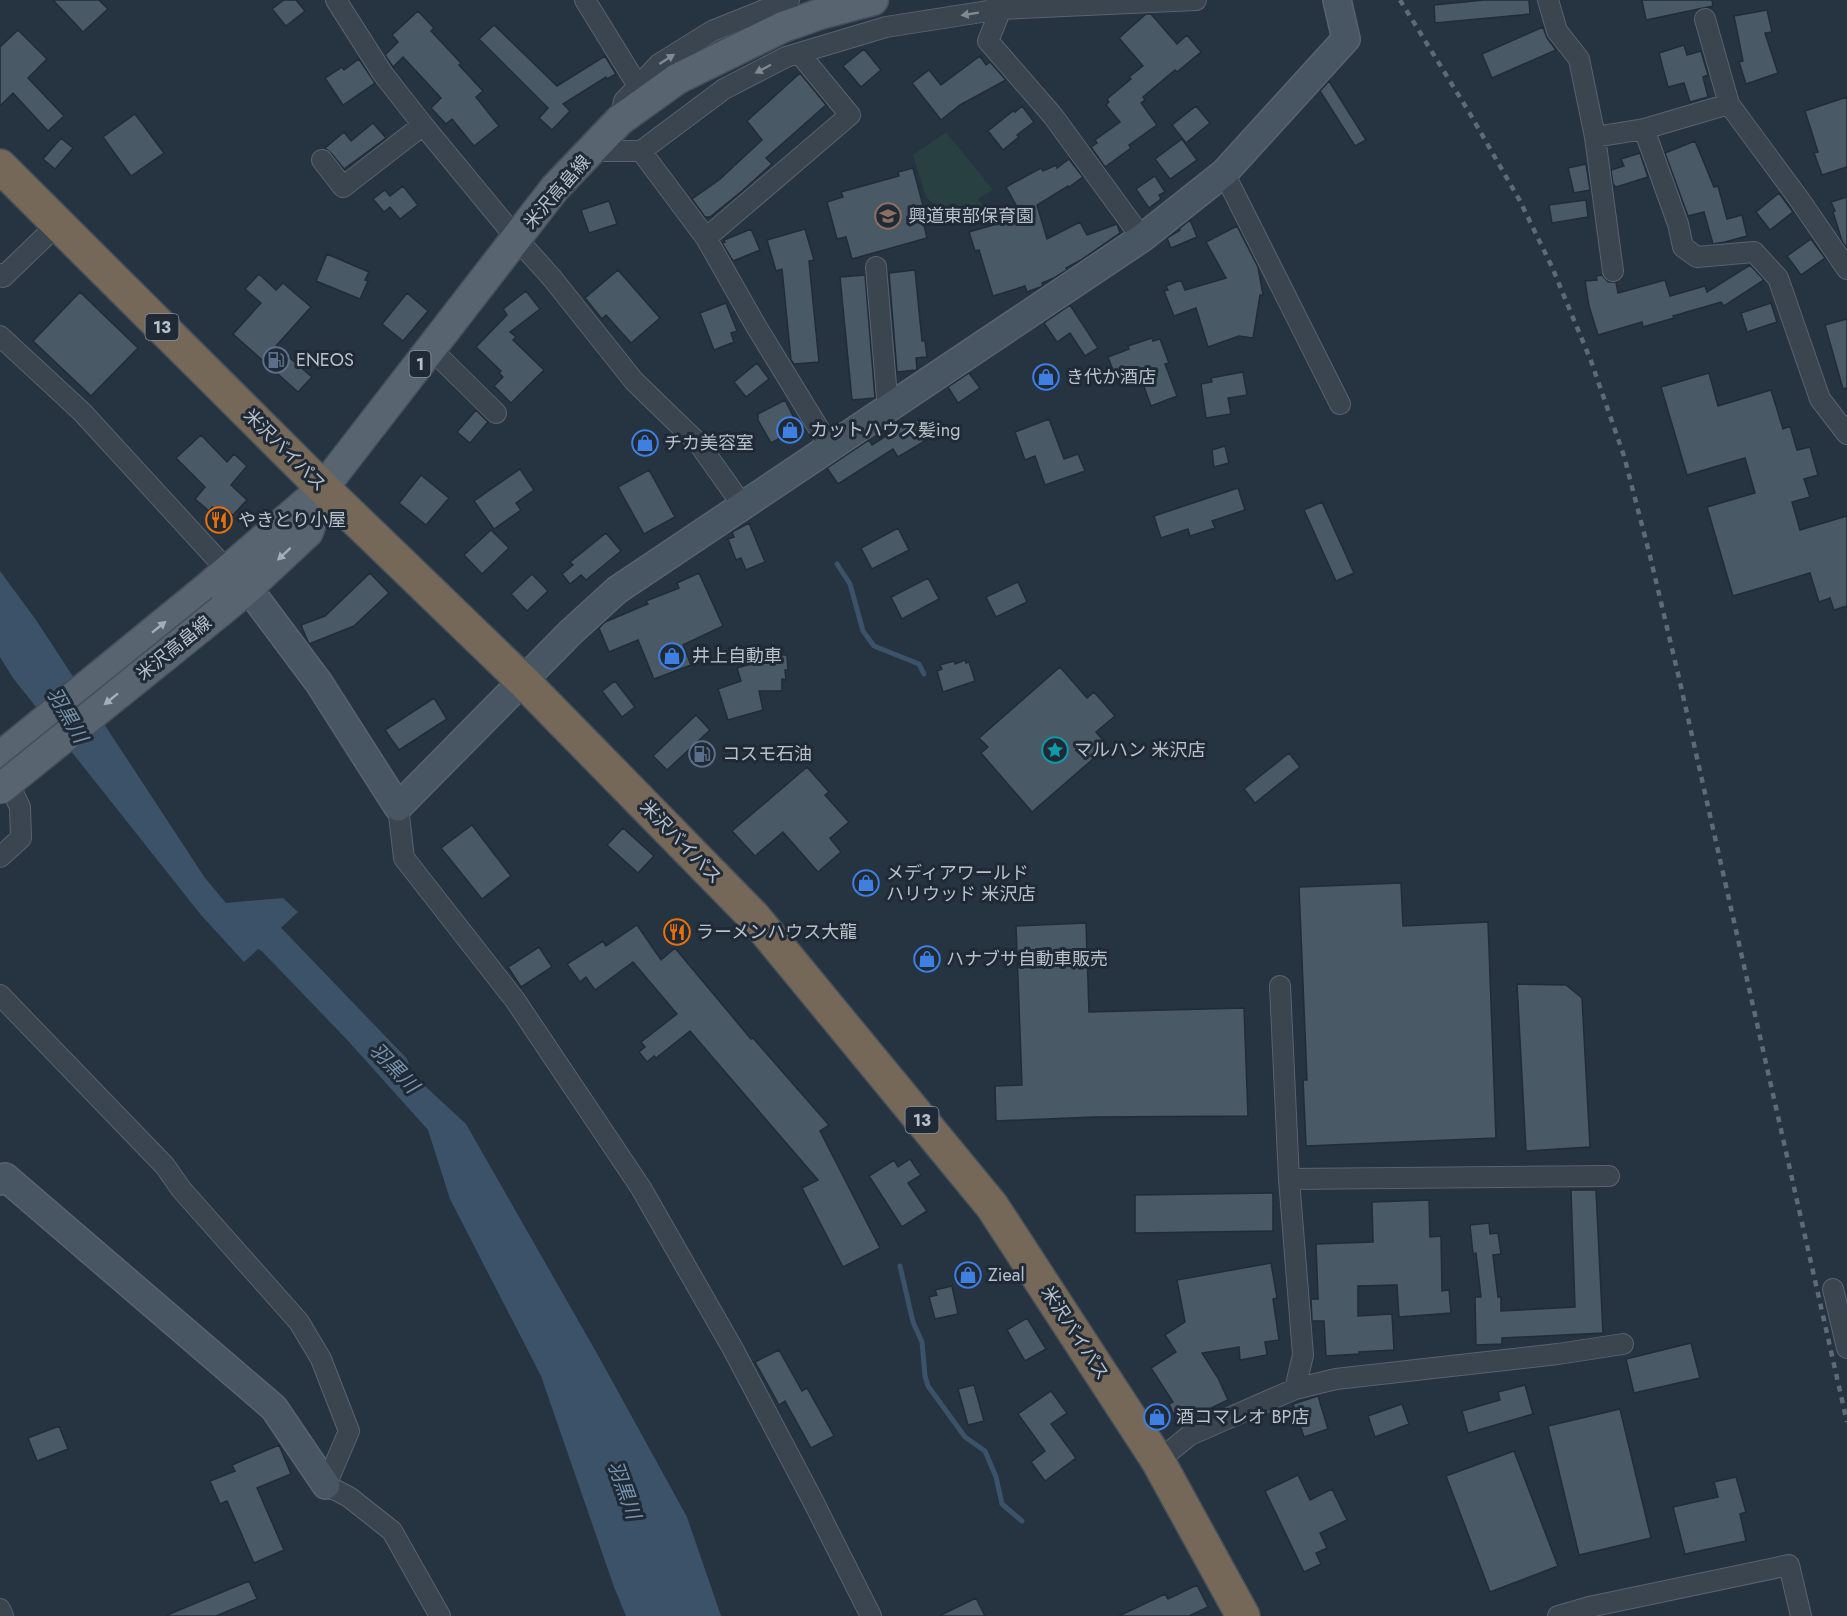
<svg xmlns="http://www.w3.org/2000/svg" width="1847" height="1616" viewBox="0 0 1847 1616" font-family="Jost,'Noto Sans JP',sans-serif">
  <style>
    .green { fill: #284041 }
    .water { fill: #3c5269 }
    .lines { fill: none; stroke-linecap: round; stroke-linejoin: round }
    .stream { stroke: #3c5269; stroke-width: 5 }
    .river { stroke: #3c5269; stroke-width: 30 }
    .building { fill: #4a5966; stroke: #212c38; stroke-width: 1.5 }
    .street-casing { stroke: #58636e; stroke-width: 22 }
    .secondary-casing { stroke: #58636e; stroke-width: 30 }
    .primary-casing { stroke: #444e5a; stroke-width: 33 }
    .highway-casing { stroke: #45505b; stroke-width: 36 }
    .street { stroke: #3a4550; stroke-width: 20 }
    .secondary { stroke: #485563; stroke-width: 27 }
    .primary { stroke: #586470; stroke-width: 30 }
    .highway { stroke: #766858; stroke-width: 33 }
    .rail { stroke: #5d6a77; stroke-width: 4.5; stroke-dasharray: 6 6; stroke-linecap: butt }
    .primary-bridge-casing { stroke: #444e5a; stroke-width: 33; stroke-linecap: butt }
    .primary-bridge { stroke: #586470; stroke-width: 30 }
    .oneway { fill: #7f8994 }
    .oneway2 { fill: #a4aeb9 }
    .labels { text-anchor: middle; dominant-baseline: central; stroke-width: 6; stroke-linejoin: round; paint-order: stroke }
    .shield { fill: #1f2a36; stroke: #89939e; stroke-width: 1.5 }
    .shield-label { font-size: 16px; font-weight: bold; fill: #b7c0cb }
    .street-label { font-size: 18px; fill: #b7c0cb; stroke: #1f2a36 }
    .poi-label { font-size: 18px; fill: #b7c0cb; stroke: #1f2a36; text-anchor: start }
    .water-label { font-size: 20px; font-style: italic; fill: #7893ad; stroke: #1f2a36 }
  </style>
  <rect width="100%" height="100%" fill="#263340"/>
  <path class="green" d="M946,132L993,190L978,199L987,211L955,221L926,197L913,155Z"/>
  <path class="water" d="M0,571L36,620L205,878L226,903L283,898L298,912L244,962L201,915L13,678L0,657Z
    M372,1037L466,1124L599,1357L687,1517L721,1616H626L614,1587L541,1376L450,1199L428,1130L350,1043Z"/>
  <g class="lines">
    <path class="stream" d="M837,564L850,584L863,631L874,646L919,664L924,674
      M900,1266L913,1322L922,1342L925,1376L928,1386L965,1437L985,1451L996,1477L1002,1504L1022,1521"/>
    <path class="river" d="M234,919L271,939L394,1067"/>
  </g>
  <path class="building" d="M53,0H99L108,9L83,32Z
    M284,0H296L305,11L286,26L272,9Z
    M1484,0H1529L1530,14L1435,23L1434,5Z
    M1642,0H1712L1713,6L1646,20Z
    M1767,10L1772,32L1765,33L1778,73L1746,84L1739,62L1743,61L1734,16Z
    M418,11L434,28L431,31L461,63L459,65L483,91L476,97L499,126L474,146L452,119L446,124L431,108L441,98L403,57L393,67L385,55L398,42L392,35Z
    M1146,14H1151L1177,44L1187,35L1201,52L1177,72L1175,70L1143,97L1145,100L1141,103L1157,125L1129,145L1131,148L1105,167L1091,147L1097,143L1095,140L1120,122L1106,105L1109,102L1107,99L1131,79L1129,77L1143,66L1119,38Z
    M494,25L557,86L605,56L616,74L607,79L606,77L563,104L570,111L552,130L539,118L548,108L479,39Z
    M1543,27L1547,38L1556,50L1492,78L1482,54Z
    M18,30L47,59L28,78L64,116L48,131L13,93L0,106V47Z
    M1684,45L1687,55L1701,51L1708,75L1703,77L1708,97L1690,102L1684,83L1668,87L1659,53Z
    M864,49L881,70L861,87L843,66Z
    M980,56L986,65L990,62L1006,80L960,105L941,120L912,83L929,70L941,85Z
    M359,59L375,83L343,105L325,78L342,67L344,70Z
    M800,73L826,105L766,158L772,164L742,191L710,217H705L692,199L719,180L762,140L747,121Z
    M1329,81L1366,140L1355,146L1320,91Z
    M1847,97V167L1822,175L1814,153L1818,152L1805,111Z
    M1022,106L1034,122L1017,135L1019,137L1003,150L988,131L1013,111L1015,112Z
    M1196,106L1210,123L1186,143L1172,125Z
    M135,114L164,153L131,176L103,137Z
    M373,123L386,138L344,169L331,153L325,148L344,132L351,141Z
    M61,138L73,148L55,169L43,159Z
    M1182,139L1197,160L1170,179L1155,159Z
    M1695,141L1714,187L1718,186L1727,219L1742,215L1747,236L1725,242L1713,244L1704,212L1688,216L1665,153Z
    M1640,153L1648,177L1616,187L1613,184L1611,170L1624,166L1621,159Z
    M1069,159L1083,177L1069,187L1068,186L1037,205L1047,239L1080,222L1087,235L1117,224L1120,233L1081,260L1066,268L1067,270L1054,278L1042,283L1043,286L1027,292L1025,286L993,296L979,250L975,251L969,232L997,224L995,219L1020,212L1006,187L1041,168L1043,171L1056,165L1057,168Z
    M1586,164L1590,190L1574,193L1568,168Z
    M913,168L928,224L924,225L927,238L852,259L846,237L837,239L827,202L843,197L841,192L899,176L898,172Z
    M1155,176L1165,192L1159,195L1161,199L1149,208L1136,189Z
    M403,186L418,205L400,219L390,207L384,212L373,199L385,190L390,196Z
    M1779,193L1793,212L1770,230L1756,212Z
    M1847,197V247H1846L1842,241L1833,212L1835,211L1831,202Z
    M1586,200L1588,217L1552,223L1549,205Z
    M609,201L617,224L589,233L581,210Z
    M1190,220L1197,237L1171,248L1167,238L1180,230L1179,229Z
    M1237,226L1258,267L1263,295H1260L1253,338L1239,336L1208,347L1196,308L1174,316L1164,291L1168,290L1166,286L1181,280L1185,290L1226,278L1206,242Z
    M751,229L760,250L733,261L722,243L725,242L724,240Z
    M805,229L814,260L809,261L819,362L794,364L791,360L782,269L776,271L767,240Z
    M1811,239L1825,258L1801,275L1787,256Z
    M327,254L369,272L365,280L368,281L360,299L316,281Z
    M1750,265L1764,280L1724,306L1721,302L1673,316L1674,318L1643,327L1642,322L1598,335L1589,306L1585,281L1597,280L1596,276L1602,275L1608,282H1616L1618,293L1665,280L1670,296L1705,286L1707,292Z
    M618,270L660,318L631,343L606,315L602,319L585,298Z
    M915,270L922,341H925L927,357L916,358L917,370L897,372L889,273Z
    M259,274L276,290L283,283L311,307L276,346L312,377L298,392L233,334L261,303L245,289Z
    M865,275L875,398L852,400L840,277Z
    M526,291L540,309L510,332L516,337L513,340L544,370L511,403L494,386L503,377L499,373L501,371L476,347L507,315L503,309Z
    M80,292L138,348L91,396L33,341Z
    M407,293L428,311L403,341L382,324Z
    M726,303L737,331L731,333L734,342L714,350L700,313Z
    M1771,303L1777,322L1747,332L1741,313Z
    M1070,305L1098,348L1085,356L1070,333L1057,342L1044,323Z
    M1847,319V388L1843,389L1825,325Z
    M1152,338L1153,341L1160,339L1169,363L1165,364L1177,396L1151,406L1140,376L1118,384L1108,357L1129,349L1128,346Z
    M757,363L769,379L746,397L734,382Z
    M1243,372L1247,395L1228,398L1231,414L1206,418L1201,384L1212,382L1211,378Z
    M969,373L980,388L958,403L948,387Z
    M1709,373L1718,406L1771,390L1783,429L1790,426L1797,450L1810,447L1818,475L1804,479L1810,497L1792,502L1800,530L1847,516V606L1834,610L1830,598L1819,602L1810,573L1733,596L1707,507L1755,493L1745,458L1687,475L1661,387Z
    M785,400L799,428L771,443L758,420V414Z
    M476,410L488,422L470,443L457,432Z
    M919,419L930,438L898,457L893,449L838,484L827,468L869,440L872,445L902,426L903,428Z
    M1049,419L1064,459L1078,454L1085,471L1045,485L1035,456L1025,460L1015,432Z
    M201,435L227,462L234,454L247,466L231,485L247,500L233,515L226,509L221,514L212,507L209,511L195,499L205,487L176,458Z
    M1225,446L1229,463L1214,467L1212,450Z
    M520,469L534,490L516,503L521,510L494,529L474,501Z
    M649,470L675,517L644,534L618,487Z
    M421,475L449,498L426,525L399,503Z
    M1238,488L1245,510L1212,521L1215,528L1190,536L1188,529L1161,538L1154,516Z
    M1322,502L1354,573L1336,581L1304,510Z
    M749,523L765,562L746,570L741,558L736,560L728,539L734,537L732,532Z
    M898,528L909,550L872,569L861,548Z
    M491,530L509,548L482,574L464,555Z
    M606,533L621,551L586,580L581,575L570,584L562,574L573,565L570,562Z
    M370,573L389,593L354,626L309,644L301,625L325,616Z
    M699,573L723,626L683,645L691,665L654,679L638,640L609,652L599,628L605,622L648,604L646,601L679,588L677,583Z
    M532,574L548,591L527,611L511,594Z
    M928,578L939,599L902,619L891,597Z
    M1018,582L1027,602L996,617L986,597Z
    M765,655H787L788,670H785L786,680L782,679V691H759L763,710L728,720L718,689L741,681L737,668L765,660Z
    M965,660L966,663L969,662L975,681L943,692L937,671L942,669L940,665L954,661L955,664Z
    M1060,667L1087,698L1094,692L1115,716L1096,732L1108,746L1032,812L981,753L988,747L979,738Z
    M615,681L635,707L622,717L602,691Z
    M434,698L447,719L399,750L385,730Z
    M696,715L710,730L667,770L653,756Z
    M1289,753L1300,767L1255,803L1244,789Z
    M807,767L829,792L825,795L849,822L830,838L841,852L818,872L783,832L755,856L732,831Z
    M472,825L511,876L482,899L441,848Z
    M623,828L654,856L638,873L607,845Z
    M1401,883L1403,926L1488,922L1496,1138L1306,1146L1303,1080H1307L1299,887Z
    M1086,923L1089,1012L1244,1008L1248,1116L1093,1117L996,1121L995,1086L1022,1085L1016,926Z
    M637,925L661,960L675,948L751,1039L753,1038L829,1125L820,1131L880,1248L843,1267L802,1188L818,1180L690,1031L656,1058L654,1056L647,1062L639,1052L645,1047L641,1042L677,1014L633,962L595,990L586,977L580,982L567,964L603,941L606,946Z
    M539,947L552,967L521,987L508,967Z
    M1517,984L1566,985L1582,998L1590,1147L1526,1151Z
    M910,1159L921,1175L908,1183L927,1211L902,1227L869,1176L894,1160L898,1167Z
    M1571,1190H1596L1603,1333L1502,1338V1344L1476,1345L1475,1297H1481L1476,1253L1473,1254L1470,1225L1489,1223L1490,1234L1498,1233L1501,1254L1493,1255L1498,1297H1501V1311L1575,1307Z
    M1273,1193V1231L1135,1233V1195Z
    M1429,1200L1430,1237L1441,1236L1442,1291L1449,1290L1451,1313L1399,1317L1397,1285L1358,1286V1316L1392,1314L1394,1350L1359,1352V1354L1326,1356L1324,1321H1312L1311,1299H1318L1316,1244L1373,1242L1372,1202Z
    M1271,1263L1277,1298L1273,1299L1279,1340L1265,1342L1267,1355L1240,1360L1239,1347L1202,1353L1218,1378L1228,1400L1178,1424L1169,1404L1173,1402L1151,1368L1176,1352L1165,1335L1185,1322L1177,1280Z
    M952,1286L958,1314L935,1319L929,1297L937,1295L935,1290Z
    M1027,1318L1046,1349L1025,1361L1007,1330Z
    M1691,1343L1700,1378L1634,1393L1626,1359Z
    M779,1350L802,1391L807,1388L834,1436L811,1448L785,1401L779,1405L755,1362Z
    M974,1385L984,1421L968,1425L958,1389Z
    M1525,1385L1533,1414L1468,1433L1462,1411L1500,1400L1498,1392Z
    M1051,1391L1067,1413L1051,1424L1076,1458L1045,1481L1031,1462L1045,1451L1018,1414Z
    M1318,1396L1328,1429L1304,1437L1293,1404Z
    M1402,1404L1409,1424L1375,1437L1368,1416Z
    M1620,1409L1651,1538L1579,1555L1548,1426Z
    M59,1426L68,1449L37,1461L28,1438Z
    M279,1445L291,1474L257,1488L284,1550L254,1563L227,1501L220,1504L210,1481L235,1471L232,1465Z
    M1514,1451L1558,1566L1490,1592L1446,1476Z
    M1298,1475L1310,1500L1332,1489L1347,1520L1320,1533L1327,1548L1316,1553L1321,1564L1304,1572L1265,1491Z
    M1736,1477L1746,1512L1740,1514L1746,1541L1685,1554L1673,1507L1718,1497L1714,1482Z
    M249,1581L257,1599L216,1616H165Z
    M1197,1585L1208,1607L1189,1616H1119L1165,1594L1168,1599Z
    M976,1598L985,1616H939Z"/>
  <g class="lines">
    <g class="street-casing">
      <path id="street" d="M336,0L383,74L423,125L517,239L552,278L634,381L699,444L743,506
        M585,0L638,86
        M1548,0L1557,31L1579,59L1595,137L1613,271
        M996,1L1001,9L988,41L1053,116L1142,238
        M1705,19L1729,104
        M621,115L624,101L659,64L712,31L789,0
        M1644,129L1678,224L1683,247L1697,257L1754,252L1778,278L1820,399L1847,434
        M1595,137L1644,129L1729,104L1799,199L1847,269
        M592,151H641L724,89L786,57L886,27L1001,9L1196,0
        M641,151L706,238L756,326L830,447
        M322,160L343,187L423,125
        M1224,173L1340,404
        M706,238L850,115L799,53
        M876,267L888,409
        M0,274L3,277L58,224
        M0,336L82,412L227,570
        M431,349L496,413
        M398,807L404,858L515,1000L641,1188L733,1349L812,1499L871,1616
        M0,857L21,838L20,807L3,772
        M1280,986L1289,1179L1303,1355L1295,1389
        M0,995L165,1166L181,1189L299,1322L321,1359L349,1431L326,1485L349,1497L392,1531L440,1616
        M1289,1179L1609,1176
        M1833,1289L1847,1348
        M1158,1461L1190,1435L1295,1389L1336,1379L1558,1354L1623,1344
        M0,1609L3,1616
        M1558,1616L1589,1607L1789,1565L1801,1616"/>
    </g>
    <g class="secondary-casing">
      <path id="secondary" d="M233,575L248,588L319,683L398,807L571,632L617,590L1142,238L1224,173L1346,39L1337,0
        M0,1181L5,1177L274,1408L326,1485"/>
    </g>
    <g class="primary-casing">
      <path id="primary" d="M222,610L248,588L308,532L322,491
        M0,757L207,588L323,488L555,188L620,120L677,79L783,27L820,14L873,0"/>
    </g>
    <g class="highway-casing">
      <path id="highway" d="M0,166L323,488L524,682L754,917L992,1206L1158,1461L1243,1616"/>
    </g>
    <use href="#street" class="street"/>
    <use href="#secondary" class="secondary"/>
    <use href="#primary" class="primary"/>
    <use href="#highway" class="highway"/>
    <path class="rail" d="M1400,0L1469,112L1520,201L1552,267L1591,361L1624,456L1650,556L1679,678L1847,1422"/>
    <g class="primary-bridge-casing">
      <path id="primary-bridge" d="M0,789L222,610"/>
    </g>
    <use href="#primary-bridge" class="primary-bridge"/>
  </g>
  <defs><path id="oneway-solid" d="M-6-.8H1V-3.2L6.5 0L1 3.2V.8H-6Z" transform="scale(1.5)"/></defs>
  <g class="oneway">
    <use href="#oneway-solid" transform="translate(970 14) rotate(171)"/>
    <use href="#oneway-solid" transform="translate(667 59) rotate(-33)"/>
    <use href="#oneway-solid" transform="translate(763 69) rotate(152)"/>
  </g>
  <g class="oneway2">
    <use href="#oneway-solid" transform="translate(284 554) rotate(137)"/>
    <use href="#oneway-solid" transform="translate(159 627) rotate(-39)"/>
    <use href="#oneway-solid" transform="translate(111 699) rotate(141)"/>
  </g>
  <defs>
    <g id="school-ring" transform="scale(1.35)"><circle r="9.5" fill="#1f2a36" stroke="#8d6e63" stroke-width="1.5"/><path d="M0-5L7-2L0 1L-7-2ZM-4 1L0 2.5L4 1V4Q0 6-4 4Z" fill="#8d6e63"/></g>
    <g id="fuel-ring" transform="scale(1.35)"><circle r="9.5" fill="#1f2a36" stroke="#5c6f8a" stroke-width="1.5"/><path d="M-5.5-6h7V0h2V4h1.3V-2.5L3-4.5l.8-.8L6-3V5H2.5V1h-1V6h-7ZM-4.2-4.7v3.2H.2V-4.7Z" fill="#5c6f8a"/></g>
    <g id="shop-ring" transform="scale(1.35)"><circle r="9.5" fill="#1f2a36" stroke="#3f7fe0" stroke-width="1.5"/><path d="M-5-2.5h2.3a2.7 3.5 0 0 1 5.4 0H5L5.5 6h-11ZM-1.5-2.5h3a1.5 2.3 0 0 0-3 0Z" fill="#3f7fe0"/></g>
    <g id="restaurant-ring" transform="scale(1.35)"><circle r="9.5" fill="#1f2a36" stroke="#e8710a" stroke-width="1.5"/><path d="M-5-6h1v4h1v-4h1v4h1v-4h1v5L-1.5 .5V6h-2V.5L-5-1ZM5-6V6H3V1.5H1.5Q1.5-4 5-6Z" fill="#e8710a"/></g>
    <g id="sight-ring" transform="scale(1.35)"><circle r="9.5" fill="#1f2a36" stroke="#0f9aa8" stroke-width="1.5"/><path d="M0-6L1.8-2.2L6-1.7L2.9 1.2L3.7 5.4L0 3.3L-3.7 5.4L-2.9 1.2L-6-1.7L-1.8-2.2Z" fill="#0f9aa8"/></g>
  </defs>
  <g fill-rule="evenodd">
    <use href="#school-ring" x="888" y="216"/>
    <use href="#fuel-ring" x="276" y="360"/>
    <use href="#shop-ring" x="1046" y="377"/>
    <use href="#shop-ring" x="790" y="430"/>
    <use href="#shop-ring" x="645" y="443"/>
    <use href="#restaurant-ring" x="219" y="520"/>
    <use href="#shop-ring" x="672" y="656"/>
    <use href="#sight-ring" x="1055" y="750"/>
    <use href="#fuel-ring" x="702" y="754"/>
    <use href="#shop-ring" x="866" y="883"/>
    <use href="#restaurant-ring" x="677" y="932"/>
    <use href="#shop-ring" x="927" y="959"/>
    <use href="#shop-ring" x="968" y="1275"/>
    <use href="#shop-ring" x="1157" y="1417"/>
  </g>
  <g class="labels">
    <g class="shield">
      <rect x="145.5" y="314" width="33" height="26" rx="4.5"/>
      <rect x="409.5" y="351" width="21" height="26" rx="4.5"/>
      <rect x="905.5" y="1107" width="33" height="26" rx="4.5"/>
    </g>
    <g class="shield-label">
      <text x="162" y="327">13</text>
      <text x="420" y="364">1</text>
      <text x="922" y="1120">13</text>
    </g>
    <g class="street-label">
      <text transform="translate(557 192) rotate(-49)">米沢高畠線</text>
      <text transform="translate(285 450) rotate(45)">米沢バイパス</text>
      <text transform="translate(174 648) rotate(-39)">米沢高畠線</text>
      <text transform="translate(681 842) rotate(46)">米沢バイパス</text>
      <text transform="translate(1075 1333) rotate(57)">米沢バイパス</text>
    </g>
    <g class="poi-label">
      <text x="908" y="216">興道東部保育園</text>
      <text x="296" y="360">ENEOS</text>
      <text x="1066" y="377">き代か酒店</text>
      <text x="810" y="430">カットハウス髪ing</text>
      <text x="664" y="443">チカ美容室</text>
      <text x="238" y="520">やきとり小屋</text>
      <text x="692" y="656">井上自動車</text>
      <text x="1074" y="750">マルハン 米沢店</text>
      <text x="722" y="754">コスモ石油</text>
      <text x="886" y="873">メディアワールド<tspan x="886" dy="21">ハリウッド 米沢店</tspan></text>
      <text x="696" y="932">ラーメンハウス大龍</text>
      <text x="946" y="959">ハナブサ自動車販売</text>
      <text x="988" y="1275">Zieal</text>
      <text x="1176" y="1417">酒コマレオ BP店</text>
    </g>
    <g class="water-label">
      <text transform="translate(67 715) rotate(60)">羽黒川</text>
      <text transform="translate(394 1068) rotate(46)">羽黒川</text>
      <text transform="translate(624 1490) rotate(70)">羽黒川</text>
    </g>
  </g>
</svg>
